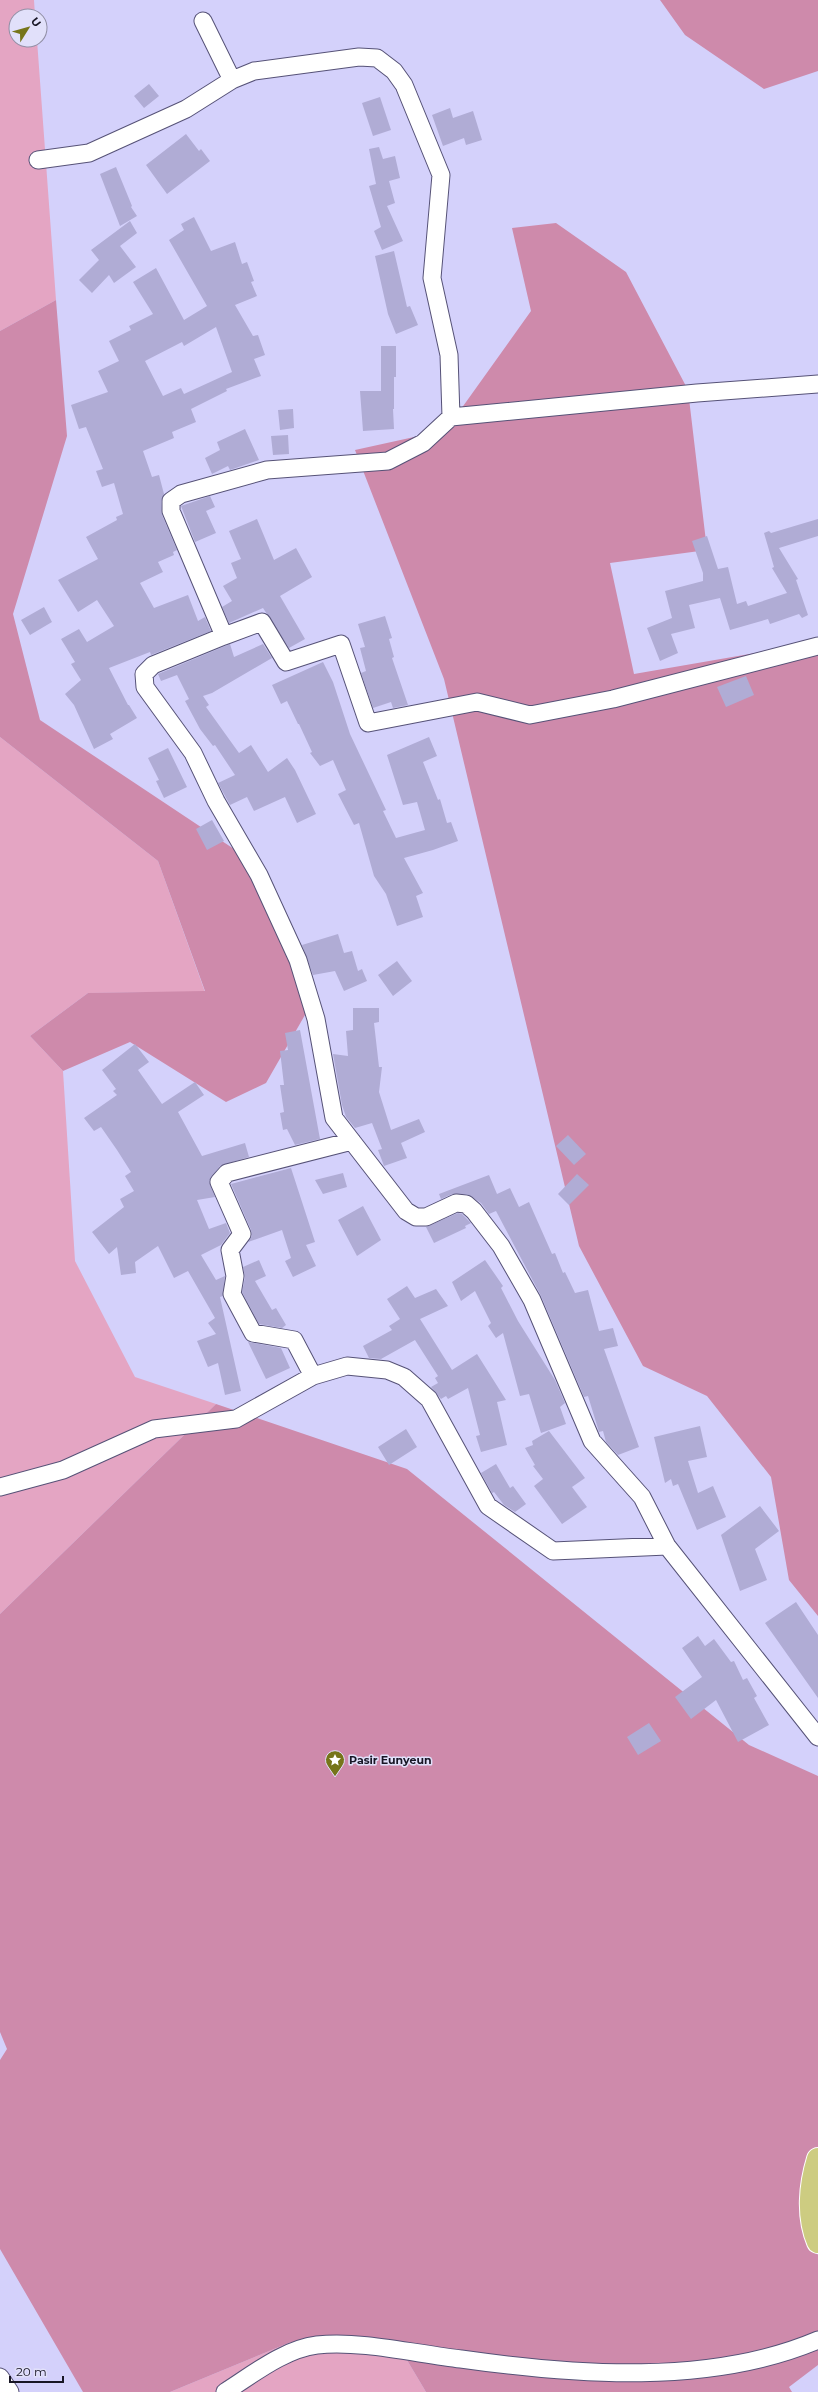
<svg xmlns="http://www.w3.org/2000/svg" width="818" height="2392" viewBox="0 0 818 2392" font-family="Montserrat,sans-serif">
  <style>
    .green { fill: #e4a5c3 }
    .forest { fill: #ce8aab }
    .building { fill: #b0acd5; fill-rule: evenodd }
    .lines { fill: none; stroke-linecap: round; stroke-linejoin: round }
    .minor-casing { stroke: #565277; stroke-width: 19 }
    .major-casing { stroke: #fff; stroke-width: 24 }
    .minor { stroke: #fff; stroke-width: 17 }
    .major { stroke: #cdcc81; stroke-width: 22 }
    .labels { text-anchor: middle; dominant-baseline: central; stroke-width: 3; stroke-linejoin: round; paint-order: stroke }
    .poi-label { font-size: 11px; font-weight: bold; fill: #181625; stroke: #e1e0fa; text-anchor: start }
  </style>
  <rect width="100%" height="100%" fill="#d4d1fb"/>
  <path class="green" d="M0,0H34L35,16H16V40H37L56,300L0,331Z
    M0,737L158,861L205,992L88,993L30,1036L63,1071L75,1261L135,1377L216,1404L0,1614Z
    M291,2342L401,2350L426,2392H170Z"/>
  <path class="forest" d="M660,0H818V71L764,89L685,35Z
    M556,223L626,272L688,390L707,550L610,563L634,674L818,642V1616L789,1580L771,1477L707,1396L643,1366L579,1246L444,679L355,450L446,430L531,311L512,228Z
    M56,300L67,436L13,614L40,720L249,859L317,994L266,1083L226,1102L130,1042L63,1071L30,1036L88,993L205,991L158,861L0,737V331Z
    M216,1404L407,1469L749,1745L818,1776V2202L807,2234L818,2255V2365L789,2387L792,2392H426L401,2350L291,2342L170,2392H83L0,2249V2060L7,2049L0,2032V1614Z"/>
  <path class="building" d="M149,84L159,96L144,108L134,96Z
    M380,97L391,130L373,136L362,103Z
    M450,108L453,118L473,111L482,140L466,145L464,138L443,146L432,115Z
    M186,134L199,151L201,149L210,161L167,194L146,165Z
    M379,147L383,159L395,156L400,178L389,181L395,203L387,206L403,241L382,250L374,231L381,227L369,186L376,184L369,149Z
    M116,167L132,206L131,207L137,216L120,226L100,174Z
    M194,217L211,251L235,242L242,264L247,262L254,281L251,282L257,296L235,305L253,336L258,335L265,355L254,359L261,376L226,389L227,391L191,409L196,422L172,432L174,438L143,451L152,477L159,475L164,494L161,501L162,515L177,550L173,552L174,555L158,562L163,572L140,583L154,608L188,595L198,621L205,617L211,631L151,655L150,652L109,668L128,705H129L137,718L110,734L113,739L94,749L74,705L65,694L81,680L71,664L75,662L61,639L79,629L87,642L114,626L97,600L78,612L58,580L98,559L86,537L117,520L116,517L123,514L114,483L102,487L96,471L103,469L86,427L79,429L71,405L108,392L98,371L119,361L109,341L131,330L129,326L153,314L133,282L156,268L184,320L207,306L169,240L184,230L181,224ZM216,327L232,372L184,394L181,388L163,396L145,361L182,342L184,346Z
    M130,221L137,233L120,246L136,267L114,283L109,275L92,293L79,280L99,260L91,250Z
    M394,251L407,307L410,306L418,325L396,334L388,314L375,256Z
    M381,346H396V377H394V409H393L394,429L363,431L360,391H381Z
    M293,409L294,428L280,430L278,410Z
    M245,429L259,460L230,470L228,466L212,474L205,458L220,450L217,442Z
    M288,435L289,454L273,455L271,436Z
    M210,496L215,507L206,511L216,533L195,542L181,506Z
    M257,519L274,560L296,548L312,577L280,596L305,639L289,648L263,608L229,623L222,607L232,601L223,586L237,578L231,563L241,559L229,531Z
    M818,519V536L779,548L798,579L796,580L808,615L802,618L799,614L770,624L768,619L730,630L720,598L689,605L695,628L671,634L678,653L660,661L647,628L672,618L665,591L703,581V573L692,541L707,536L718,569L728,567L737,604L746,601L748,606L787,593L772,568L774,567L764,533L769,531L771,533Z
    M44,607L52,622L30,635L21,620Z
    M385,616L392,638L389,639L394,657L392,658L408,705L393,708L391,702L373,708L361,673L366,671L360,648L365,647L358,624Z
    M230,644L234,657L263,644L272,658L212,693L203,696L209,705L206,707L239,753L251,745L268,772L287,758L295,770L316,814L297,823L285,797L254,811L247,797L230,805L218,783L235,775L215,745L213,746L200,729L185,701L189,699L177,675L161,681L158,674Z
    M323,662L333,682L350,734L386,810L383,811L396,838L425,830L417,802L403,805L387,755L429,737L437,756L423,762L438,800L440,799L447,823L451,822L458,841L433,850L404,858L423,893L416,896L423,917L397,926L386,894L374,876L359,823L354,825L338,794L346,790L333,760L320,766L310,753L312,752L299,724H298L287,701L281,704L272,685Z
    M746,676L754,695L726,707L717,687Z
    M168,748L187,787L164,798L156,781L159,780L148,758Z
    M212,820L224,841L207,850L196,829Z
    M338,934L344,953L352,951L358,971L362,969L367,981L344,991L335,971L313,975L302,945Z
    M397,961L412,981L393,996L378,975Z
    M353,1008H379V1022L374,1023L379,1067H382L379,1092L391,1130L419,1119L425,1132L401,1143L407,1158L384,1166L378,1150L382,1149L372,1123L355,1128L346,1117L342,1105L333,1054L348,1056L346,1031L353,1030Z
    M300,1030L320,1139L295,1145L287,1129L283,1130L280,1113L284,1112L280,1085H284L280,1051L288,1050L285,1033Z
    M135,1044L149,1062L138,1070L162,1104L195,1082L204,1095L178,1112L202,1156L245,1143L249,1157L220,1166L209,1181L215,1197L197,1200L209,1229L226,1223L230,1233L221,1245L201,1255L216,1280L225,1276L223,1296L220,1297L241,1391L225,1395L218,1363L208,1367L197,1341L216,1334L208,1323L215,1318L188,1271L174,1278L158,1246L135,1262L136,1273L121,1275L117,1247L109,1254L92,1232L124,1207L120,1199L134,1191L125,1176L131,1172L117,1150L101,1127L94,1131L84,1118L117,1095L113,1091L116,1089L102,1070Z
    M568,1135L586,1154L574,1165L556,1146Z
    M291,1168L315,1242L306,1245L316,1266L293,1277L285,1261L291,1258L282,1230L248,1242L252,1236L251,1230L231,1184Z
    M343,1173L347,1187L323,1194L315,1180Z
    M577,1174L589,1185L569,1205L558,1194Z
    M489,1175L497,1194L510,1188L519,1207L529,1202L552,1254L555,1253L563,1273L565,1272L575,1293L588,1290L599,1331L613,1328L618,1346L604,1349L639,1447L618,1455L606,1442L603,1431L599,1432L588,1396L584,1397L541,1296L496,1211L489,1214L481,1203L467,1194H452L441,1199L439,1194Z
    M363,1206L381,1240L357,1256L338,1220Z
    M458,1213L462,1214L471,1223L465,1226L466,1228L434,1243L426,1227Z
    M259,1260L266,1276L255,1281L272,1310L276,1308L286,1325L282,1328L259,1324L242,1292L245,1277L243,1267Z
    M485,1260L503,1286L501,1288L518,1321L555,1380L565,1403L560,1407L566,1424L541,1433L529,1394L520,1396L503,1333L496,1338L488,1326L491,1323L475,1291L461,1301L452,1282Z
    M407,1286L415,1298L436,1289L448,1306L420,1319L452,1370L477,1354L506,1400L497,1402L507,1445L481,1452L476,1436L480,1435L468,1388L448,1399L446,1396L441,1399L431,1387L438,1383L435,1378L438,1376L415,1340L381,1359L369,1358L363,1346L392,1330L389,1326L400,1319L387,1299Z
    M248,1342L281,1348L290,1368L266,1379Z
    M700,1426L707,1457L688,1461L698,1493L713,1486L726,1517L697,1530L678,1484L673,1486L671,1479L665,1483L654,1437Z
    M406,1429L417,1447L389,1465L378,1447Z
    M549,1431L585,1478L572,1487L587,1507L562,1524L534,1486L543,1479L533,1466L535,1465L525,1448L533,1445L532,1441Z
    M496,1464L510,1488L513,1486L526,1504L515,1512L504,1505L494,1492L492,1493L481,1473Z
    M760,1506L779,1531L755,1549L767,1580L740,1591L721,1535Z
    M796,1602L818,1635V1698L765,1623Z
    M698,1636L705,1646L714,1639L731,1662L734,1661L743,1680L747,1678L757,1696L754,1698L769,1725L738,1742L716,1700L691,1719L675,1697L702,1677L682,1648Z
    M649,1723L661,1741L638,1755L627,1737Z"/>
  <g class="lines">
    <g class="minor-casing">
      <path id="minor" d="M203,21L232,80
        M38,160L89,153L186,109L232,80L254,71L359,57L377,58L394,71L404,85L441,175L432,278L449,355L451,417
        M818,384L697,393L451,417L423,443L388,461L267,470L181,494L171,501V511L224,636L153,665L144,674L145,687L193,753L216,801L259,875L298,960L316,1019L334,1118L406,1211L416,1217H426L456,1203L466,1204L474,1211L501,1246L532,1300L592,1441L642,1497L667,1546L818,1737
        M224,636L262,622L286,662L341,644L368,723L477,702L530,715L613,699L818,646
        M313,1376L294,1340L253,1333L232,1294L235,1276L230,1250L242,1234L219,1182L227,1173L352,1141
        M0,1487L63,1470L154,1429L236,1419L313,1376L347,1366L387,1370L404,1377L429,1399L488,1506L553,1551L667,1546
        M0,2377L10,2392
        M225,2392C252,2375 284,2349 317,2345C360,2340 417,2354 461,2359C574,2375 710,2386 818,2340"/>
    </g>
    <g class="major-casing">
      <path id="major" d="M818,2159C810,2185 807,2216 818,2242"/>
    </g>
    <use href="#minor" class="minor"/>
    <use href="#major" class="major"/>
  </g>
  <defs>
    <g id="sight-pin" transform="scale(1)"><path d="M0 17L-7.5 6A9.5 9.5 0 1 1 7.5 6Z" fill="#76751a" stroke="#e1e0fa"/><path d="M0-6L1.8-2.2L6-1.7L2.9 1.2L3.7 5.4L0 3.3L-3.7 5.4L-2.9 1.2L-6-1.7L-1.8-2.2Z" fill="#fff"/></g>
  </defs>
  <g fill-rule="evenodd">
    <use href="#sight-pin" x="335" y="1760"/>
  </g>
  <g class="labels">
    <g class="poi-label">
      <text x="349" y="1760">Pasir Eunyeun</text>
    </g>
  </g>
  <g transform="translate(28 28) rotate(53)"><circle r="19" fill="#e1e0fa" stroke="#918fa5"/>
  <path d="M0-3L7 15L0 10L-7 15Z" fill="#76751a"/>
  <text y="-6" font-size="11" font-weight="bold" text-anchor="middle" fill="#181625">U</text>
  </g>
  <path d="M10 2376v6h53v-6" fill="none" stroke="#181625" stroke-width="2"/>
  <text x="16" y="2376" font-size="12" fill="#181625" stroke="#e1e0fa" stroke-width="3" paint-order="stroke">20 m</text>
</svg>
